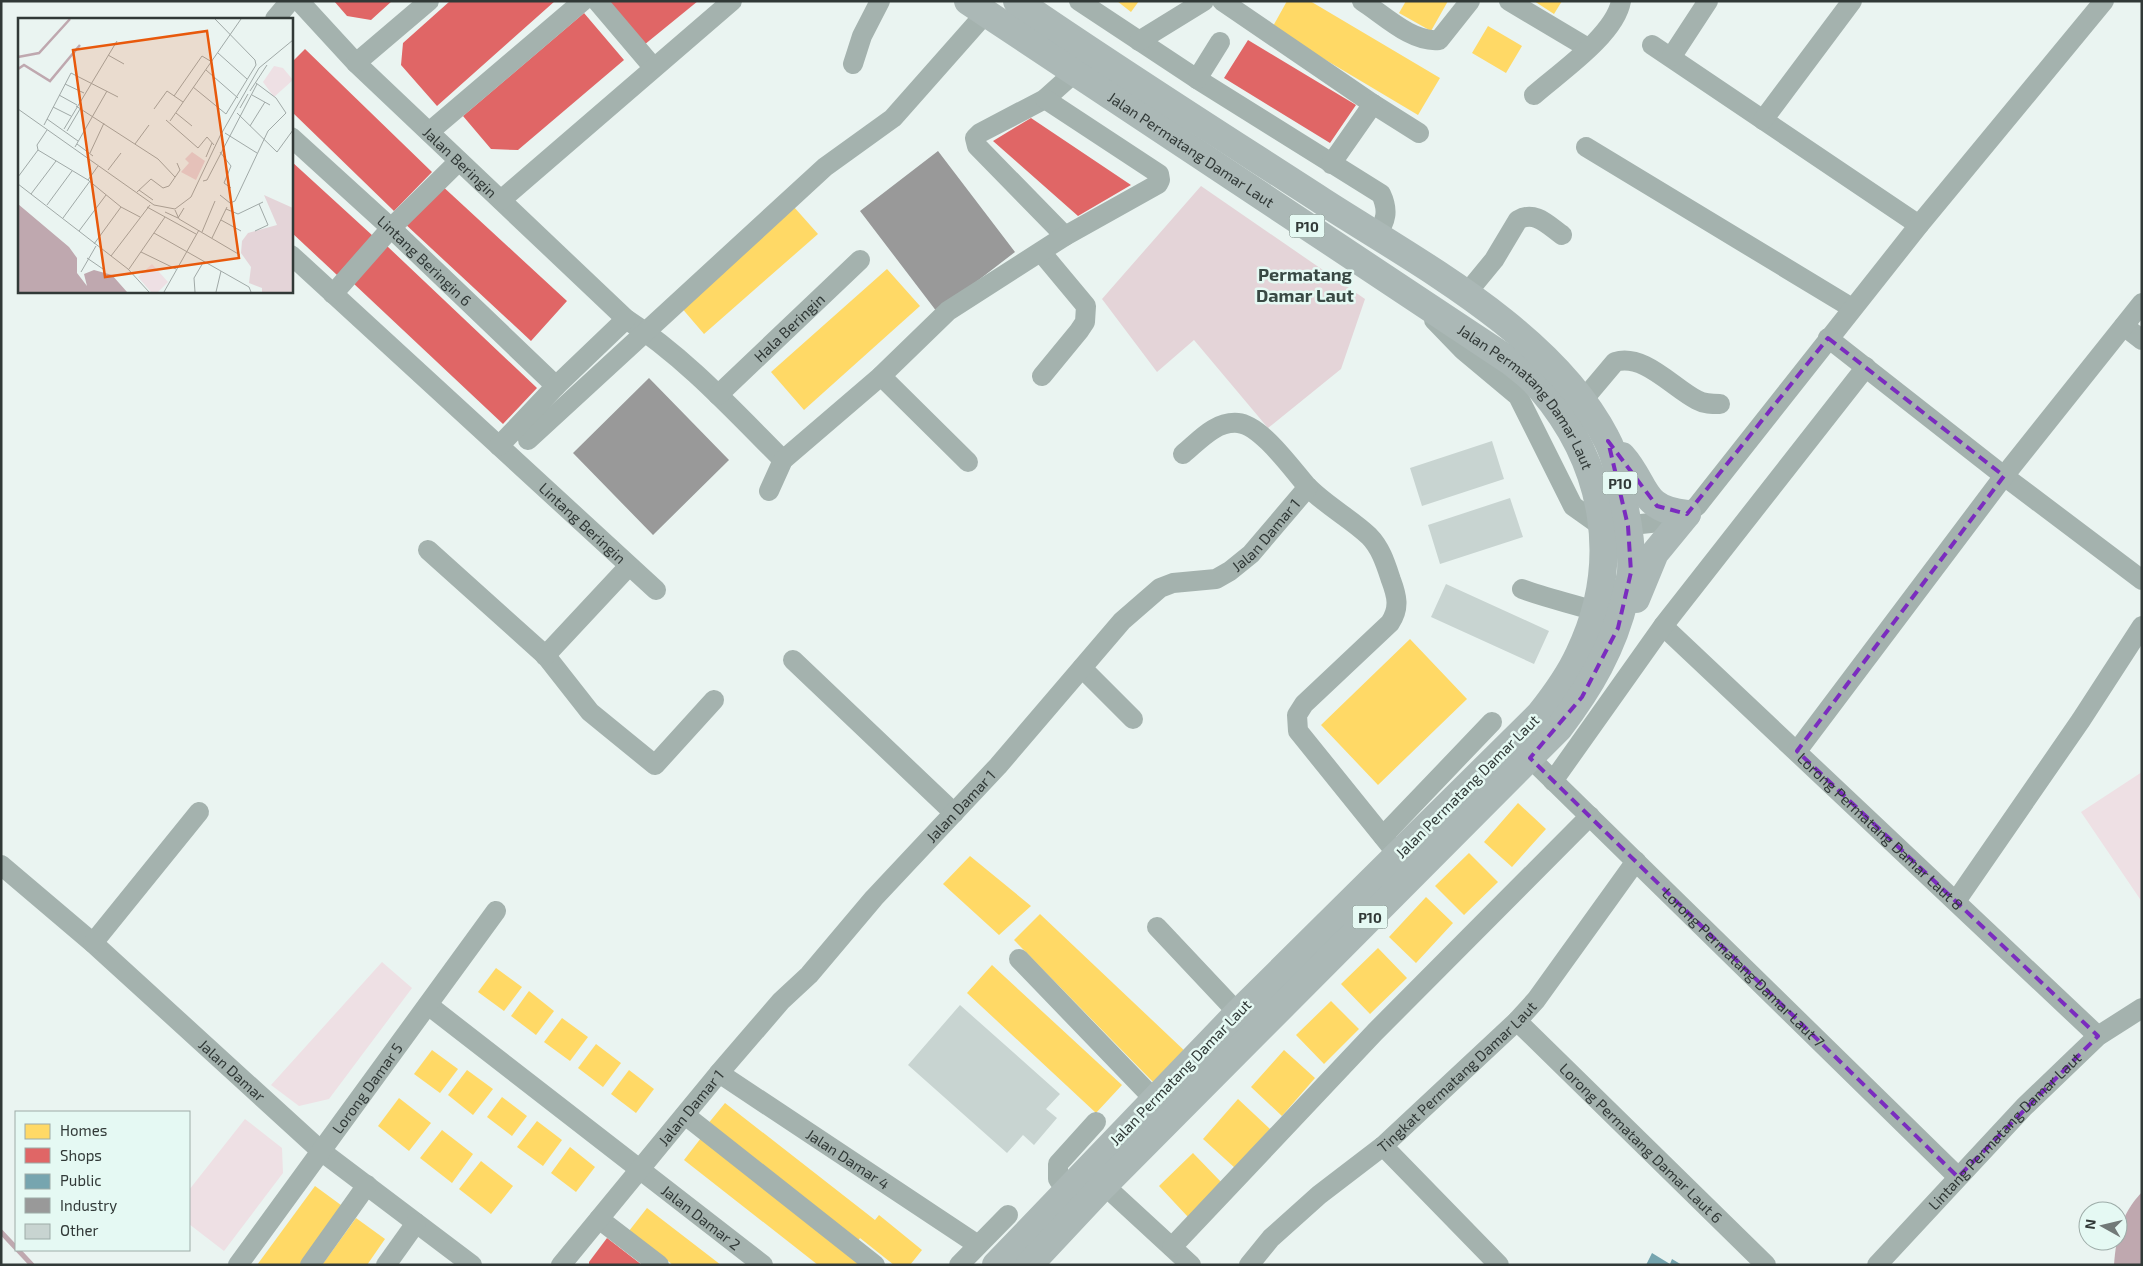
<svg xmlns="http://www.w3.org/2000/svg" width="2143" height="1266" viewBox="0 0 2143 1266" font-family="'Exo 2',sans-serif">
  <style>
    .green { fill: #eee0e4 }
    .forest { fill: #e4d4d8 }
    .water { fill: #bfa8af }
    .homes { fill: #ffd966 }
    .shops { fill: #e06666 }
    .public { fill: #76a5af }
    .industry { fill: #999 }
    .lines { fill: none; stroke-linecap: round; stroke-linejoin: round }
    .stream { stroke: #bfa8af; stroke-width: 5 }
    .building { fill: #c8d4d1 }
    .minor { stroke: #a4b2ae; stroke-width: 20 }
    .highway { stroke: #abb8b6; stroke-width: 28 }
    .marked { fill: none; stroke: #7b2cbf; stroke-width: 4; stroke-dasharray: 10 6; stroke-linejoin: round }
    .labels { text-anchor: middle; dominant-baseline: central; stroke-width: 5; stroke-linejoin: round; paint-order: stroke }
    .shield { fill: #e5f9f3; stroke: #67736f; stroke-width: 1 }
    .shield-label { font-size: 14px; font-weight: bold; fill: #313937 }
    .street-label { font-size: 15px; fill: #313937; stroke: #e5f9f3 }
    .quarter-label { font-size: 18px; font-weight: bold; fill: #394944; stroke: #e5f9f3 }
    .inset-river { fill: none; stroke: #bfa8af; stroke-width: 2.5 }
    .inset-road { fill: none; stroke: #a0a9a7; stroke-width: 1 }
    .view { fill: #e8590c; fill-opacity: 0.15; stroke: #e8590c; stroke-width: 2.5 }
    .inset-edge { fill: none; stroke: #313937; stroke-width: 2.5 }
  </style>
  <rect width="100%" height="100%" fill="#eaf4f1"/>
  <path class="green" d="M2142,772V902L2081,812Z
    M382,962L412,988L329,1099L299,1106L271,1085Z
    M245,1119L282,1148L283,1173L224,1251L189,1224V1190Z"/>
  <path class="forest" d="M1201,186L1365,299L1341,369L1268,428L1194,340L1157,372L1102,299Z"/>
  <path class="water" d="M2142,1192V1265H2114C2116,1237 2121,1214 2142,1192Z"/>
  <path class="homes" d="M1117,1H1139L1131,12Z
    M1287,1H1310L1440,78L1418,115L1272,28Z
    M1406,1H1448L1431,31L1399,13Z
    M1534,1H1562L1554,14Z
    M1488,26L1522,46L1506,73L1472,53Z
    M794,207L818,234L704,334L680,306Z
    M887,269L920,306L804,410L771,372Z
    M1410,639L1467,699L1378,785L1321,725Z
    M1518,803L1546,829L1512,867L1484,842Z
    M1469,853L1498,882L1464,915L1435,886Z
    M970,856L1031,906L999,935L943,884Z
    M1426,897L1453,923L1416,963L1389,937Z
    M1040,914L1188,1054L1155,1084L1014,940Z
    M1378,948L1407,978L1370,1014L1341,984Z
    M992,965L1122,1085L1096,1113L967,993Z
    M496,968L522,987L504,1011L478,992Z
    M529,991L554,1011L536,1035L511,1016Z
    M1331,1001L1359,1029L1324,1064L1296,1035Z
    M562,1018L588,1037L570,1061L544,1042Z
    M596,1044L621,1063L603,1087L578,1068Z
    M432,1050L458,1069L440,1093L414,1074Z
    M1284,1050L1315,1078L1282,1116L1251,1087Z
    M467,1070L493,1089L473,1115L448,1095Z
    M629,1070L654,1089L636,1113L611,1094Z
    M502,1097L527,1116L512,1136L487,1117Z
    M399,1098L431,1123L409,1151L378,1126Z
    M1238,1099L1270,1129L1235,1168L1203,1139Z
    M725,1103L875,1220L879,1215L922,1250L910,1265H894L860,1238L857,1242L707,1125Z
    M537,1121L562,1140L543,1166L517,1147Z
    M442,1130L473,1154L452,1183L420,1158Z
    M701,1138L862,1265H818L684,1160Z
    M570,1147L595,1167L576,1192L551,1173Z
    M1193,1153L1222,1183L1188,1217L1159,1186Z
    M481,1161L513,1186L491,1214L459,1189Z
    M315,1186L345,1208L302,1265H257Z
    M647,1208L721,1265H673L629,1231Z
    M356,1218L385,1239L367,1265H322Z"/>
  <path class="shops" d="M334,1H392L371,20L347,16Z
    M450,1H555L437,106L401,65L403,43Z
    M608,1H698L644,45Z
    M584,13L624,60L518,150L491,149L463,116Z
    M1248,40L1356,105L1330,143L1224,78Z
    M305,49L432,172L394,211L291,111V63Z
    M1031,118L1131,185L1078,216L993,141Z
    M291,161L373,236L337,275L291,232Z
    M439,183L567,301L531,341L403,222Z
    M387,246L537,388L503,424L353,283Z
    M607,1238L642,1265H589V1262Z"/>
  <path class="public" d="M1652,1253L1670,1264L1672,1259L1682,1265H1646Z"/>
  <path class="industry" d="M938,151L1015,252L937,312L860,211Z
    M649,378L729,460L653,535L573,453Z"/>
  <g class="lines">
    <path class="stream" d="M1,1232L16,1248
      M18,1250L32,1265"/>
  </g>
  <path class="building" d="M1492,441L1504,479L1422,506L1410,468Z
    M1510,498L1523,537L1440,564L1428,525Z
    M1446,584L1549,631L1534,664L1431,617Z
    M960,1005L1060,1094L1046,1109L1057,1118L1034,1145L1023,1135L1007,1153L908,1065Z"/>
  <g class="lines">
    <g class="minor">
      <path id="s1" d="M299,1L356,63L626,319C685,357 734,411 783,460"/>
      <path d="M597,1L653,67"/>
      <path d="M1079,1L1197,79L1381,194C1389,211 1386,221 1376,236"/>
      <path d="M1222,1L1373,104L1419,133"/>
      <path d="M1362,1C1384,15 1412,43 1439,40L1470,1"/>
      <path d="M1509,1L1588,48"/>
      <path d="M275,19L290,1"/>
      <path d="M1139,41L1204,1"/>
      <path d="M1652,45L1919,225"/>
      <path d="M1672,56L1708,1"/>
      <path d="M356,63L429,1"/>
      <path d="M853,64L862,36L880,1"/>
      <path d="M1197,79L1220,42"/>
      <path d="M1534,95C1560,72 1615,35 1621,1"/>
      <path d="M1763,120L1852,1"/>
      <path d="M429,132L583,1"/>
      <path id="s2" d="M291,137L391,228L556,386"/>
      <path d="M1586,147L1852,308"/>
      <path d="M1331,164L1373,104"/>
      <path d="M501,200L732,1"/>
      <path d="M1065,236L977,146L975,138L980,133L1045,99L1074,73"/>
      <path d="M1041,252L1086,306L1085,322L1079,331L1042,376"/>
      <path id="s3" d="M291,255L656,590"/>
      <path d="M333,294L391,228L459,161"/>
      <path d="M1466,294L1494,260L1518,220C1535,210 1548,225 1562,235"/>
      <path d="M1434,320L1463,350L1518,396L1573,506L1604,528L1669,521L1687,514L1697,506L1919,225L2104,1"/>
      <path d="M2124,326L2142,340"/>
      <path d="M1828,338L2004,476L2142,580"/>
      <path d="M881,376L968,462"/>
      <path id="s4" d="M718,395L860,260"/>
      <path d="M1583,400L1615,362C1644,353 1673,388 1697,400C1704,404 1712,404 1720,404"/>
      <path d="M528,440L825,167L893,118L985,14"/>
      <path d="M499,446L556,386L626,319"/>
      <path d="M1183,454C1199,441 1215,421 1238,423C1261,425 1292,469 1307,486C1325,505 1350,518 1369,536C1381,548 1386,565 1391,580C1397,596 1400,608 1390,623L1304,704L1297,715L1298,731L1398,855"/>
      <path d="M769,491L783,460L881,376L948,311L1065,236L1158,184L1160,180L1159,174L1045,99"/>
      <path d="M428,550L546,656L590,712L655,765L714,700"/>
      <path d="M1522,589C1546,598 1570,603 1595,611"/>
      <path id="s5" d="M1663,626L2098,1036"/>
      <path d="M545,656L629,566"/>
      <path d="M793,660L954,813"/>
      <path d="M1082,668L1133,719"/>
      <path d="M1797,751L2004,476L2142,303"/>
      <path id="s6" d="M1530,758L1958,1177"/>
      <path d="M1553,781L1663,626L1866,367"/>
      <path d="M1383,836L1492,722"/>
      <path id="s7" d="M1,865L93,943L321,1151L472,1265"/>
      <path d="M1956,901L2081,720L2142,626"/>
      <path d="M1157,927L1238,1013"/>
      <path d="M93,943L199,812"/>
      <path d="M1019,959L1154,1099"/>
      <path id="s8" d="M428,1005L763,1265"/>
      <path id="s9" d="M1517,1021L1766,1265"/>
      <path id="s10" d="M719,1073L978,1245"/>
      <path d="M685,1115L875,1265"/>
      <path d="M1383,1146L1499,1265"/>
      <path d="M1104,1185L1191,1265"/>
      <path d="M1066,1189L1058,1179V1164L1096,1122"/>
      <path d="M599,1219L659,1265"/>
      <path d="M1172,1247L1375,1032L1590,816"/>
      <path id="s11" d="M238,1265L496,911"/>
      <path d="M310,1265L367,1185"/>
      <path d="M386,1265L416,1223"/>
      <path id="s12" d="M561,1265L719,1073L781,1001L809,975L874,898L998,766L1122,621L1160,588L1173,583L1216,579L1230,571L1251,554L1308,487"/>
      <path d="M959,1265L1008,1215"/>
      <path id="s13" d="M1249,1265L1271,1238L1319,1195L1383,1146L1517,1021L1536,1000L1636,861"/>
      <path id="s14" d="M1877,1265L2024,1107L2098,1036L2142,1008"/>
    </g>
    <g class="highway">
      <path id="s15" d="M968,1L1510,361C1521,370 1533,378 1541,389C1606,465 1623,563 1579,654C1569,676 1555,695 1540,714L1238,1013L996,1265"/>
      <path d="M1017,1C1117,70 1220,135 1322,201C1418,263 1552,333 1606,438C1617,458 1621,486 1625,509C1629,529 1632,552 1631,572C1630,580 1627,589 1625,598C1613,648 1590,687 1559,728L1104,1185L1029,1265"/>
      <path d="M1622,456C1648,485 1639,509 1687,514"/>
      <path d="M1636,599L1655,553L1687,514"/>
    </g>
  </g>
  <path class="marked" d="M1828,338L2004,476L1797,751L2098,1036L1958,1177L1530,758L1582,697L1618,628L1631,572L1628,526L1608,441L1657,506L1687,514Z"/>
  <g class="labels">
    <g class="shield">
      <rect x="1289.5" y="214.5" width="35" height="23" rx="4"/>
      <rect x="1602.5" y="471.5" width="35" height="23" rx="4"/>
      <rect x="1352.5" y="905.5" width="35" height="23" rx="4"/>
    </g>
    <g class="shield-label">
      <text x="1307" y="226">P10</text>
      <text x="1620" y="483">P10</text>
      <text x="1370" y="917">P10</text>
    </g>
    <g class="street-label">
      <text stroke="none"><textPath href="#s15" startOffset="268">Jalan Permatang Damar Laut</textPath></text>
      <text stroke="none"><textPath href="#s1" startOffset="228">Jalan Beringin</textPath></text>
      <text stroke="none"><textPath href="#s2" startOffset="182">Lintang Beringin 6</textPath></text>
      <text stroke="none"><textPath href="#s4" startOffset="98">Hala Beringin</textPath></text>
      <text stroke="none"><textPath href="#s15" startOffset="688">Jalan Permatang Damar Laut</textPath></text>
      <text stroke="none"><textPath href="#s3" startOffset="396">Lintang Beringin</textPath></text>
      <text stroke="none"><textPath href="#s12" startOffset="1029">Jalan Damar 1</textPath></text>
      <text transform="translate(1467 786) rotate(-45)">Jalan Permatang Damar Laut</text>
      <text stroke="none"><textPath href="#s12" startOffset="609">Jalan Damar 1</textPath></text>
      <text stroke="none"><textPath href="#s5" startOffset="299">Lorong Permatang Damar Laut 8</textPath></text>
      <text stroke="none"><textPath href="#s6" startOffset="299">Lorong Permatang Damar Laut 7</textPath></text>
      <text stroke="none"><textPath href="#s7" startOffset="309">Jalan Damar</textPath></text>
      <text transform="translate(1180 1072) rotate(-46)">Jalan Permatang Damar Laut</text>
      <text stroke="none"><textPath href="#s13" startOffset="281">Tingkat Permatang Damar Laut</textPath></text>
      <text stroke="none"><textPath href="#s11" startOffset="219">Lorong Damar 5</textPath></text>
      <text stroke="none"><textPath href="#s12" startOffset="204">Jalan Damar 1</textPath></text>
      <text stroke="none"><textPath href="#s14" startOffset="185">Lintang Permatang Damar Laut</textPath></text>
      <text stroke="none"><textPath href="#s9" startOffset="174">Lorong Permatang Damar Laut 6</textPath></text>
      <text stroke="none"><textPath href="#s10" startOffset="155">Jalan Damar 4</textPath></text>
      <text stroke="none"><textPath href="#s8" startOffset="346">Jalan Damar 2</textPath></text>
    </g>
    <g class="quarter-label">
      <text x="1305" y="274">Permatang<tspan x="1305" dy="21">Damar Laut</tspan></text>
    </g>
  </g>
  <g transform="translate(18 18)">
    <rect width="275" height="275" fill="#eaf4f1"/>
    <path d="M256,48L265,50L275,62L256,79L245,64ZM134,246L150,264L140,274H133L120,259Z" fill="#eee0e4"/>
    <path d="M174,134L187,143L178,162L163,154L171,145L167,141ZM246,177L275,190V274H244V270L231,265L233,249L223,235L224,223L230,215L259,207Z" fill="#e4d4d8"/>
    <path d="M0,186L51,229L59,240V255L69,268L66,256L76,252L94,257L109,274H0Z" fill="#bfa8af"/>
    <path class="inset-river" d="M0,39L21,35L52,1M0,51L6,47L32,63L62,27"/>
    <path class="inset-road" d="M200,35L229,61M90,37L106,46M188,52L220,80M47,66L66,75M175,69L208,96L238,47L237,42L197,1M232,73L249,47M41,77L59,87M234,77L252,87M156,78L184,38L194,44M58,88L140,141L157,159M35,89L53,98M222,90L230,76M0,91L136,187L157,191L173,179L202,118L241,50L275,22M136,91L149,73L165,84M158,95L174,108M219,95L259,134L275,112M29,101L60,123M148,102L180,130L189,119L196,127M152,103L223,1M26,107L53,55L100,79M232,108L247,84M46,111L99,23M29,112L19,127L20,132L70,162L103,189L122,199M49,113L62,91M207,115L239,135M59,126L75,138M117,126L131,107M57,129L89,73M202,134L213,148L206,165L213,170M72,135L86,105M188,139L194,125M90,152L103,135M0,159L20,132M70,162L80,148M185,163L189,162L239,66M0,166L110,251L131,274M121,172L135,182M119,174L133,161L145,170L151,168L162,152L159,145M13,176L38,143M202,177L212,185L217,183L250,113L268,95L258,80L238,65M29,187L54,153M129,189L178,216M208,191L220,196L245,184M157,192L161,201L222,237M147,194L160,200L166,190M45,200L72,163M203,202L223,213M61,213L88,177M237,213L250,207L241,186M184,214L197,183M136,215L231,269L233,274M194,220L209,189M76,226L103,189M123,234L158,251M93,238L132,187M69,240L85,251M111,251L147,199M63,254L78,228M146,274L181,212M177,274L176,260L186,243M198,274L203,253"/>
    <path class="view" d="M189,13L221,240L87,259L55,32Z"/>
    <rect width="275" height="275" class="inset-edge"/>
  </g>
  <rect width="2143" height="1266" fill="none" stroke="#313937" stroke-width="5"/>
  <rect x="15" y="1111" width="175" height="140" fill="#e5f9f3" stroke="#9daca8"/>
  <rect x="25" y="1124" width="25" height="15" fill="#ffd966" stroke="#9daca8"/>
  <text x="60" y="1136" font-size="15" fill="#313937">Homes</text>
  <rect x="25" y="1148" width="25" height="15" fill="#e06666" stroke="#9daca8"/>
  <text x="60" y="1161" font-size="15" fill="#313937">Shops</text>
  <rect x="25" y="1174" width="25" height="15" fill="#76a5af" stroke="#9daca8"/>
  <text x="60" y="1186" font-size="15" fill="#313937">Public</text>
  <rect x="25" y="1198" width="25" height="15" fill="#999999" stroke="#9daca8"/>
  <text x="60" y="1211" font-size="15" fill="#313937">Industry</text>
  <rect x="25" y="1224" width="25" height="15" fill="#c8d4d1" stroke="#9daca8"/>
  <text x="60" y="1236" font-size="15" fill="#313937">Other</text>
  <g transform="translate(2103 1226) rotate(278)"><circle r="24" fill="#e5f9f3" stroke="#9daca8"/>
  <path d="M0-4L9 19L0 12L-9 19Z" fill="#727a78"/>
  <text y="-8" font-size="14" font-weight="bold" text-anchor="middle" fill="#313937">N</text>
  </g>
</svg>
